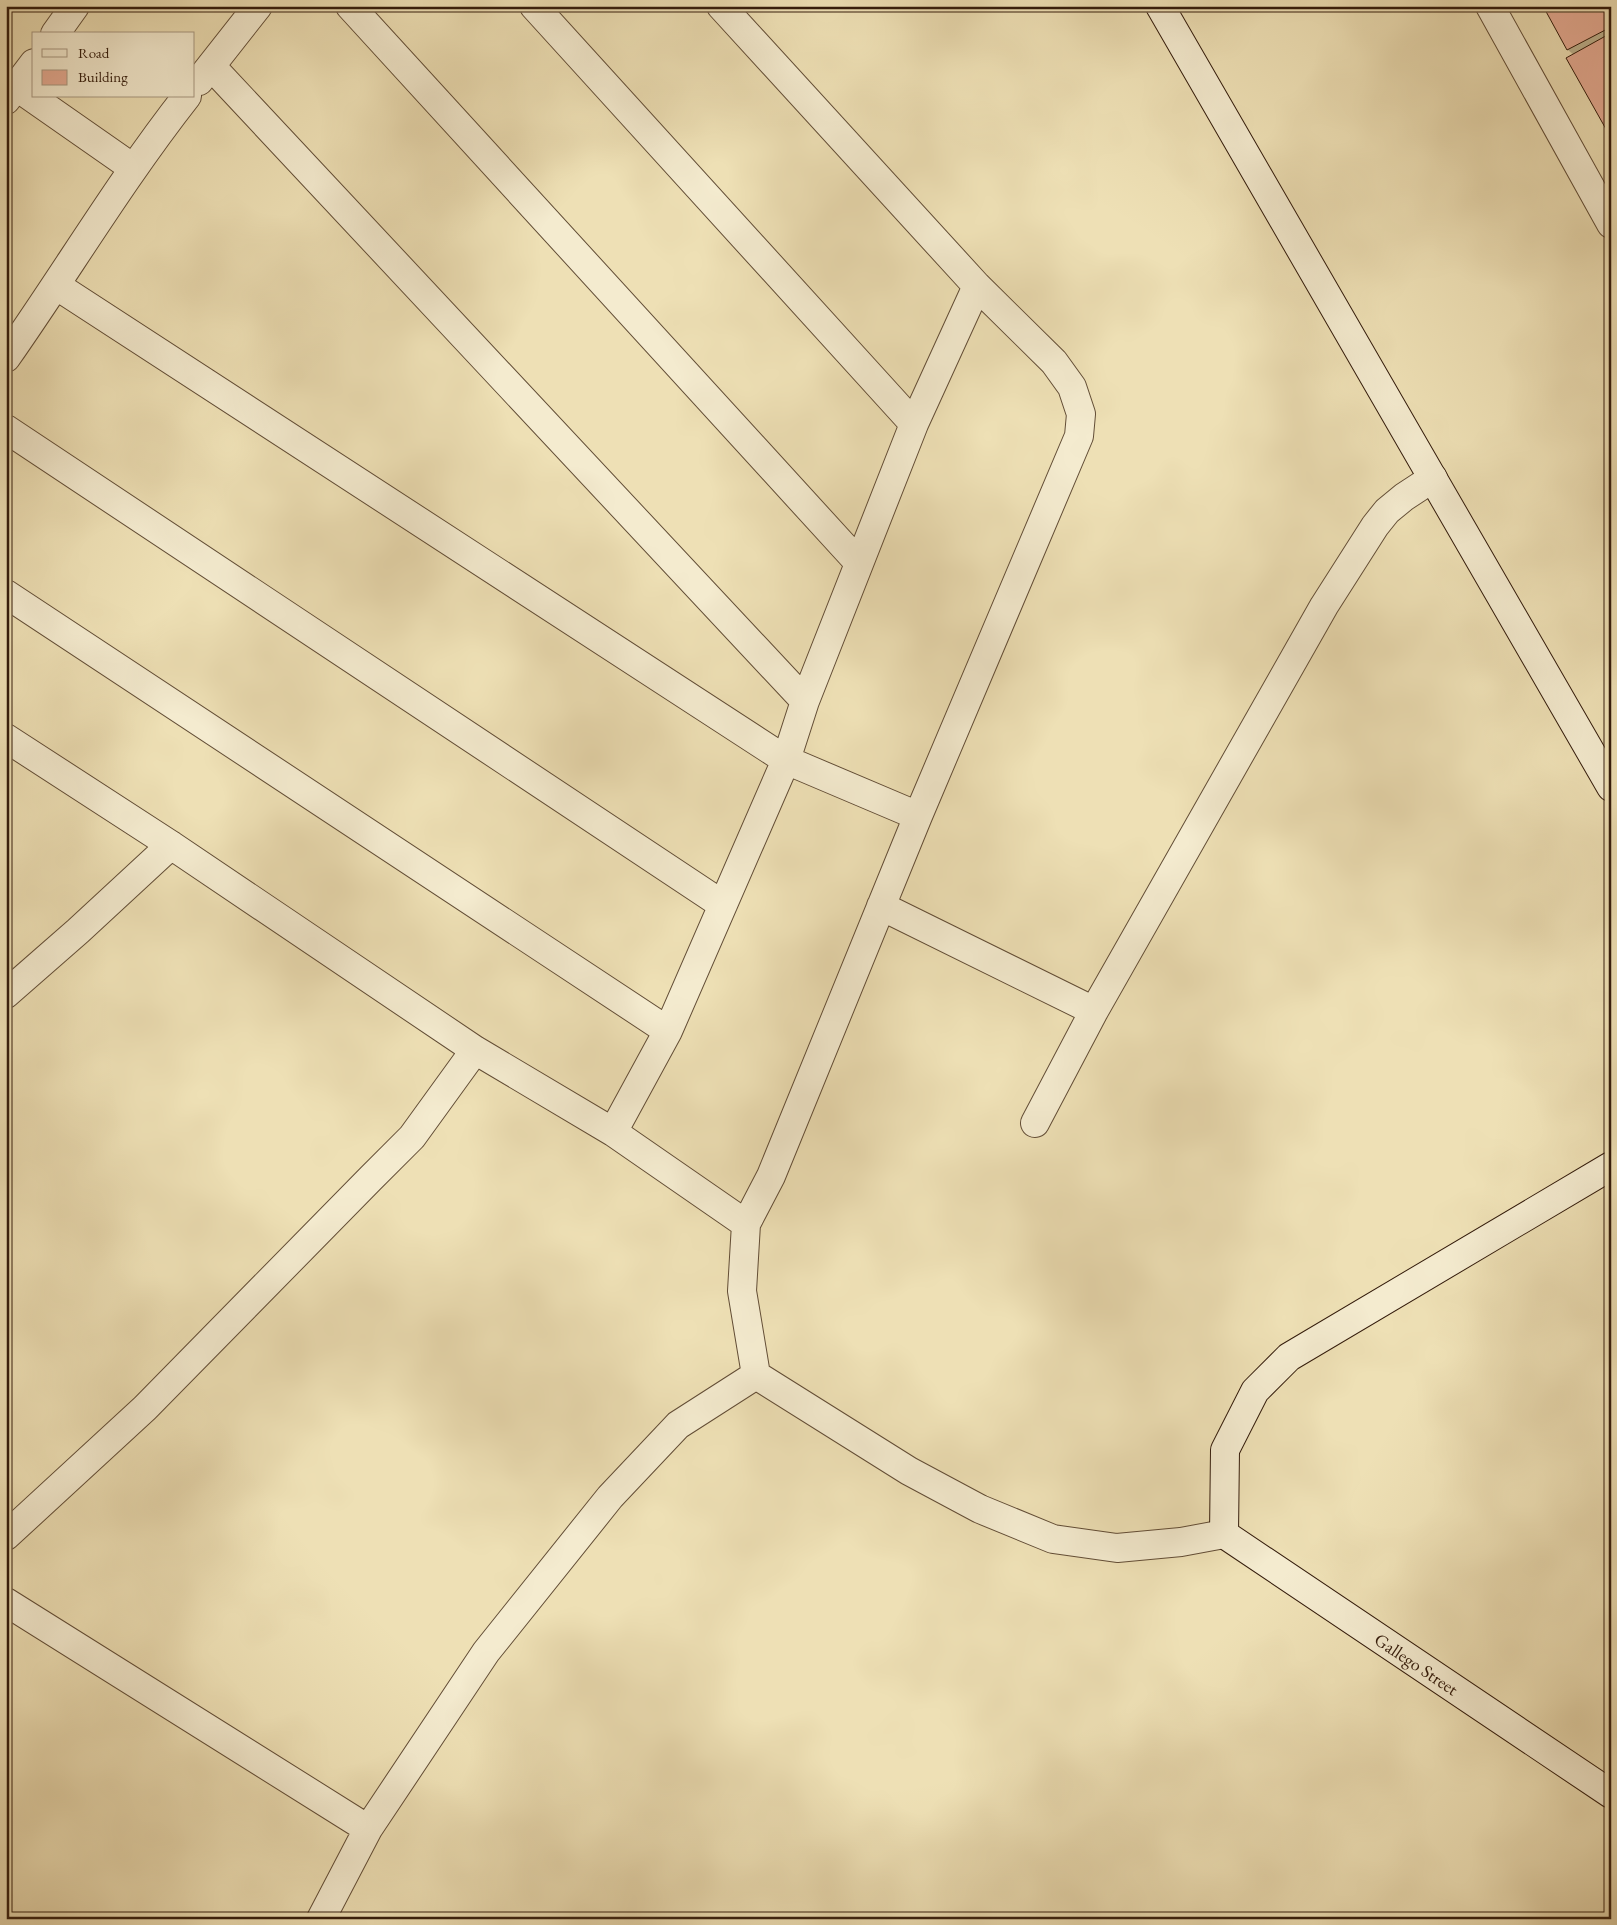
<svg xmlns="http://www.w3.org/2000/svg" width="1617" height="1925" viewBox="0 0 1617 1925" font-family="'EB Garamond',serif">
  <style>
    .shadow { fill: #0003 }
    .building { fill: #e6ac94; stroke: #341c0c }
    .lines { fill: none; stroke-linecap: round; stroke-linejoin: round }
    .street-casing { stroke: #624d36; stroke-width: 30 }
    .secondary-casing { stroke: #341c0c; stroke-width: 30 }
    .street { stroke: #f4ebcf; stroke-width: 28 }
    .secondary { stroke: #f4ebcf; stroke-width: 28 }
    .labels { text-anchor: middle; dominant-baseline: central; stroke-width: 5; stroke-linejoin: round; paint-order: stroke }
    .street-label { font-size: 18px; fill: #341c0c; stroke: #f4ebcf }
  </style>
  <rect width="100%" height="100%" fill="#eee0b5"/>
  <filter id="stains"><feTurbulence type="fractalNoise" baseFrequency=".004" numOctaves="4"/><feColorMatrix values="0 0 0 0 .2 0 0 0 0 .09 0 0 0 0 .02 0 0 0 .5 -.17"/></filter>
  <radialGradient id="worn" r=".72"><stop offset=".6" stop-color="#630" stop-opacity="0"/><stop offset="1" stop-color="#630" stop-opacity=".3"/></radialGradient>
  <path class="shadow" d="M1545,6H1611V135L1574,55L1568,50Z"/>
  <path class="building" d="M1543,6H1611V27L1567,50Z
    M1611,33V138L1566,58Z"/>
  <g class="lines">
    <g class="street-casing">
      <path id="street" d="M350,6L859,563
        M534,6L914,424
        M1490,6L1611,224
        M55,34L75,6
        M211,66L805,701
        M199,81L258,6
        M17,87L133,168
        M6,100L34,63
        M57,286L786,760L668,1031L613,1132L746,1224
        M6,358C67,271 121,180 187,96
        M6,429L723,905
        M6,594L668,1031
        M6,738L171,845L475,1050L613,1132
        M918,816L786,760L805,701L914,424L977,286
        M881,906L1094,1011L1324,606L1375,526L1387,511L1404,497L1433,478
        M6,994L78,931L171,845
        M1035,1123L1094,1011
        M756,1375L909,1471L980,1509L1053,1539L1117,1548L1181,1542L1224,1534
        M6,1536L145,1408L370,1179L412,1137L475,1050
        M6,1602L368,1829
        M321,1919L368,1829L486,1652L610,1497L678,1425L756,1375L742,1291L746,1224L771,1176L918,816L1079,436L1081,414L1072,387L1054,362L977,286L721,6"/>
    </g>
    <g class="secondary-casing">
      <g id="secondary">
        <path d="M1160,6L1611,787"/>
        <path id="s1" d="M1611,1166L1289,1357L1255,1391L1225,1450L1224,1534L1611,1794"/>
      </g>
    </g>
    <use href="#street" class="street"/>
    <use href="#secondary" class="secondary"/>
  </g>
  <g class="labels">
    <g class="street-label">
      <text stroke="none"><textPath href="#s1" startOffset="805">Gallego Street</textPath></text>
    </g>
  </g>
  <rect width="1617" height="1925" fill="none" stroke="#eee0b5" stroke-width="25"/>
  <rect x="8" y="8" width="1602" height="1910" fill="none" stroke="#341c0c" stroke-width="2.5"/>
  <rect x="12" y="12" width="1592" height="1900" fill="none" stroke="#341c0c"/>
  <rect x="32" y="32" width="162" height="65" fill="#f4ebcf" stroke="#a79881"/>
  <rect x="42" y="49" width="25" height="8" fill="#f4ebcf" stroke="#a79881"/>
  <text x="78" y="58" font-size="15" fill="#341c0c">Road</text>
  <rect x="42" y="70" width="25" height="15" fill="#e6ac94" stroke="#a79881"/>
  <text x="78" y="82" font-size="15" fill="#341c0c">Building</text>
  <rect width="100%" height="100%" filter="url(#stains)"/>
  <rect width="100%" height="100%" fill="url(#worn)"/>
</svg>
